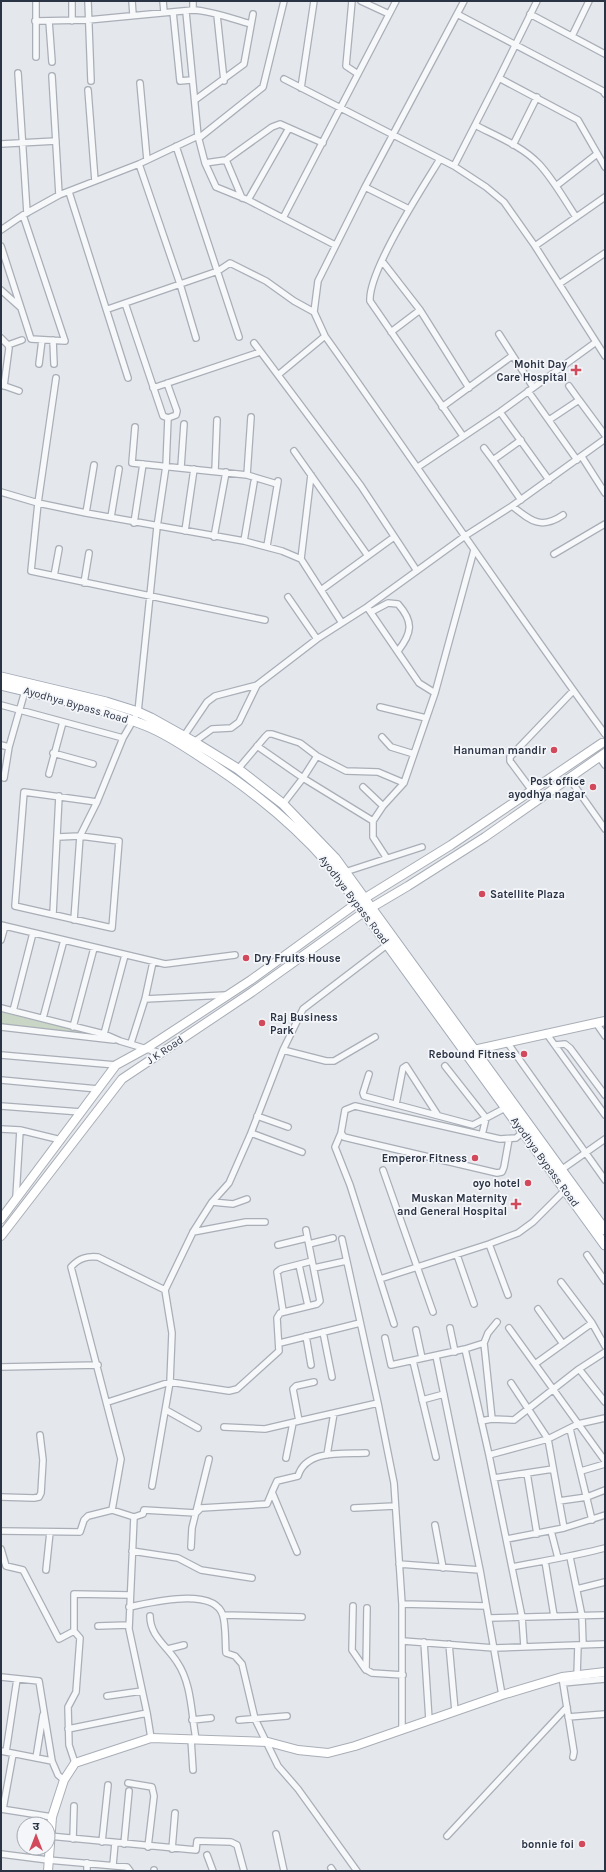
<svg xmlns="http://www.w3.org/2000/svg" width="606" height="1872" viewBox="0 0 606 1872" font-family="Karla,'Noto Sans Devanagari',sans-serif">
  <style>
    .green { fill: #c9d6c5 }
    .lines { fill: none; stroke-linecap: round; stroke-linejoin: round }
    .street-casing { stroke: #a9aeb7; stroke-width: 8 }
    .secondary-casing { stroke: #a9aeb7; stroke-width: 10 }
    .primary-casing { stroke: #a3abb8; stroke-width: 11 }
    .street { stroke: #f7f8fa; stroke-width: 5.5 }
    .secondary { stroke: #fff; stroke-width: 8 }
    .primary { stroke: #fff; stroke-width: 9 }
    .poi-dot { fill: #d1495b; stroke: #f4f6f9; stroke-width: 1.5 }
    .labels { text-anchor: middle; dominant-baseline: central; stroke-width: 3.5; stroke-linejoin: round; paint-order: stroke }
    .poi-label { font-size: 11px; font-weight: bold; fill: #2b3445; stroke: #f4f6f9; text-anchor: end }
    .street-label { font-size: 11px; fill: #2b3445; stroke: #f4f6f9 }
  </style>
  <rect width="100%" height="100%" fill="#e4e7ec"/>
  <path class="green" d="M1,1012L99,1036L1,1024Z"/>
  <g class="lines">
    <g class="street-casing">
      <path id="street" d="M72,1V21
        M88,1L91,81
        M132,1L133,15
        M163,1L164,12
        M193,1V10
        M352,1L346,66L358,74
        M361,1L389,14
        M464,1L365,187L318,281L314,312L325,336C419,468 509,603 605,734
        M173,12L180,81L191,80
        M186,12L198,136L205,163L216,187L248,200L335,245
        M457,14L603,91L605,94
        M530,14L605,54
        M217,15L224,81
        M35,21L88,20L193,10C213,11 232,19 251,24
        M49,21L52,62
        M572,36L589,1
        M36,57V1
        M18,73L27,213
        M52,76L59,195
        M499,78L578,120L605,167
        M284,79L454,166L486,187L504,202L535,246L605,356
        M140,83L147,160
        M301,88L314,1
        M88,90L95,181
        M195,100L244,64L253,14
        M475,125C496,136 522,146 539,164C553,179 564,199 576,217
        M199,138L263,87L284,1
        M1,144L56,141
        M513,145L537,97
        M176,146L239,337
        M440,159C423,187 368,271 370,301L463,436
        M226,160L242,198
        M205,163L226,160L272,127L280,124L323,143
        M139,164L180,284L196,338
        M454,166L499,78L537,1
        M556,186L597,154
        M365,187L409,209
        M69,192L128,378
        M248,200L289,128
        M283,218L396,1
        M1,230L23,215L59,195L139,164L198,136
        M1,246L31,339L65,341L23,215
        M535,246L605,197
        M382,261L420,310L469,388
        M559,284L605,253
        M1,290L20,307
        M125,303L163,416L168,418L176,415L177,411L167,383
        M108,309L218,271L230,263L266,281L294,301L314,312
        M391,332L420,310
        M499,334L533,387
        M1,338L8,345L9,348L4,386
        M53,340L54,364
        M254,343L361,486L417,571
        M8,345L22,340
        M39,364L42,340
        M278,375L325,336
        M56,378L38,503L31,571L265,620
        M2,385L19,391
        M569,386L579,400
        M153,388L260,352
        M528,391L577,460
        M442,407L512,356
        M500,412L549,480
        M549,420L579,400L605,435
        M135,427L132,463L247,475L277,484
        M484,448L493,460
        M294,451L368,556
        M582,457L605,493
        M181,467L184,424
        M418,467L500,412L596,342
        M215,471L217,420
        M247,475L251,417
        M1,492L38,503L86,513L244,541L282,551L301,559L342,623
        M521,500L493,460L521,440
        M512,506C531,521 541,530 563,515
        M86,513L94,465
        M111,517L119,469
        M134,523L143,464
        M185,531L194,469
        M214,537L226,472
        M244,541L254,482
        M267,546L278,481
        M554,554L605,524
        M301,559L311,475
        M54,576L59,549
        M84,583L89,553
        M321,590L394,537
        M288,597L317,639
        M367,607L419,683L435,693
        M371,612L388,603L398,604C414,622 412,633 398,651
        M1,705L123,738
        M380,707L426,718
        M184,736L207,702L215,696L257,685L317,639L367,607L465,536L512,506L605,439
        M382,737L391,747L414,754
        M194,742L212,729L231,728L239,722L257,685
        M1,745L9,747
        M257,746L303,778L373,821
        M53,753L93,764
        M599,757L605,765
        M238,769L265,737L268,734H272L300,743L317,756L346,771L378,772L404,783
        M49,774L63,722
        M4,778L9,747L25,691
        M569,778L605,829
        M363,787L383,806
        M539,800L510,761V757L573,691
        M283,804L303,778L317,756
        M58,837L80,836L119,841L112,928L15,906L24,792L97,802
        M386,857L373,837V821L383,806L404,783L435,693L474,550
        M345,872L422,847
        M53,914L59,796
        M74,920L80,836L97,802L123,738L138,712L157,527L166,466L168,418
        M1,925L165,964L235,955
        M1,940L5,926
        M145,999L226,995
        M1,1008L104,1034L120,1041L160,1053
        M13,1011L33,933
        M43,1018L64,940
        M596,1023L605,1036
        M1,1027L114,1040
        M73,1027L94,948
        M546,1033L605,1115
        M104,1034L125,955
        M507,1042L605,1180
        M131,1043L145,999L153,962
        M555,1045L565,1044L570,1048L605,1095
        M283,1050L326,1061H334L375,1037
        M1,1055L116,1065
        M445,1066L486,1118L482,1135
        M369,1074L363,1093L364,1096L473,1125L505,1108
        M1,1080L98,1089
        M396,1104L403,1068L406,1066L437,1114
        M1,1106L81,1112
        M257,1116L288,1127
        M1,1129L20,1130L61,1140
        M251,1133L302,1152
        M341,1133L335,1147L350,1185L394,1324
        M509,1139L504,1167L502,1172L497,1173L352,1139L344,1137L341,1133L345,1110L355,1106L500,1139L516,1138L523,1132
        M383,1170L433,1312
        M561,1170L605,1139
        M16,1197L20,1130
        M212,1202L233,1204L247,1199
        M193,1232L246,1222H265
        M342,1239L378,1403L394,1483L402,1604V1729
        M309,1244L333,1238
        M489,1244L508,1295
        M278,1245L307,1238
        M457,1255L474,1304
        M587,1255L605,1281
        M299,1265L308,1306
        M314,1268L346,1261
        M380,1279L489,1244L518,1233L533,1222L565,1190
        M561,1282L592,1323L605,1346
        M538,1309L563,1344
        M283,1311L277,1272L281,1269L312,1261
        M450,1328L455,1352
        M509,1328L605,1461
        M416,1330L422,1358
        M323,1332L332,1377
        M306,1336L311,1365
        M385,1338L391,1365L465,1349L484,1343L488,1333L497,1322
        M280,1343L360,1323
        M484,1343L492,1419
        M465,1349L489,1455L522,1617L524,1646
        M436,1356L480,1570L502,1695
        M413,1361L436,1457
        M535,1364L592,1323
        M1,1367L98,1365
        M579,1369L605,1402
        M511,1383L548,1439L564,1528
        M422,1400L444,1394
        M108,1402L170,1382L229,1391L237,1389L279,1351L277,1318L280,1313L317,1304L320,1301L306,1230
        M166,1410L198,1428
        M299,1421L378,1403
        M481,1421L492,1419L514,1420L579,1369L605,1352
        M224,1427L265,1429L299,1421L293,1389L296,1386L314,1382
        M570,1429L592,1520
        M327,1455L334,1413
        M489,1455L548,1439L578,1424L605,1418
        M286,1458L293,1423
        M581,1471L605,1464
        M527,1473L537,1534
        M494,1478L553,1469
        M152,1486L170,1382L172,1333L165,1290L193,1232L212,1202L229,1183L251,1133L283,1050L303,1009L388,944
        M1,1497L34,1498L39,1497L41,1493L43,1460L40,1435
        M559,1501L587,1497L605,1490
        M354,1508L395,1506
        M112,1510L121,1459L71,1267C79,1258 87,1256 98,1257L165,1290
        M134,1517L143,1514L144,1510L196,1513L201,1508L267,1504L272,1492
        M435,1525L443,1568
        M1,1531L80,1532L84,1520L88,1516L112,1510L134,1517L129,1629L147,1713L151,1738
        M551,1531L558,1558
        M507,1539L564,1528L605,1515
        M191,1547L192,1528L209,1459
        M1,1549L6,1566L23,1570L59,1639L74,1631
        M132,1551L178,1558L201,1570L252,1578
        M297,1552L272,1492L277,1481L298,1476C306,1449 343,1454 366,1453
        M570,1557L582,1616L583,1645
        M545,1561L554,1616
        M399,1564L480,1570
        M512,1567C543,1561 574,1556 605,1548
        M46,1570L50,1532
        M577,1589L605,1582
        M402,1604L486,1606
        M353,1606L352,1650L365,1669L372,1673L403,1675
        M129,1607C150,1603 215,1586 223,1616C226,1627 225,1641 226,1653L235,1656L242,1664L255,1719L278,1766L298,1789L357,1871
        M223,1615L302,1617
        M150,1616C150,1636 167,1646 177,1662C192,1684 191,1713 196,1739
        M489,1618L605,1615
        M98,1626L129,1625
        M403,1641L494,1648L605,1644
        M424,1642L429,1720
        M449,1644L455,1711
        M168,1649L184,1645
        M366,1670L367,1608
        M577,1676L578,1645
        M1,1677L39,1681L52,1761L58,1775L64,1780
        M562,1677L574,1752L573,1757
        M563,1683L605,1679
        M107,1696L142,1691
        M568,1717L605,1714
        M192,1720L211,1718
        M239,1720L287,1716
        M68,1729L147,1713
        M191,1739L193,1770
        M1,1751L52,1761
        M6,1752L17,1679
        M36,1758L43,1715
        M75,1763L69,1745L68,1707L76,1692L80,1638L74,1631V1594L130,1595
        M128,1783L152,1787L154,1796L148,1847
        M1,1809L52,1817
        M3,1809L13,1754
        M276,1834L284,1871
        M49,1836L196,1850L197,1841L231,1842L237,1845L244,1871
        M447,1836L567,1707
        M73,1839L74,1806
        M102,1842L108,1785
        M124,1844L129,1791
        M172,1849L175,1813
        M1,1854L48,1860L127,1867L130,1871
        M207,1855L213,1871
        M113,1865L115,1843
        M331,1868L333,1871
        M87,1871V1863
        M154,1871V1870"/>
    </g>
    <g class="secondary-casing">
      <path id="secondary" d="M469,1051L605,1021
        M1,1219L116,1065L147,1048L251,980L357,903L451,845L602,743
        M1,1236L122,1079L252,992L364,912L408,886L485,837L605,753
        M48,1871L52,1817L64,1780L75,1763L151,1738L268,1742L298,1750L328,1753L355,1746L502,1695L562,1677L605,1672"/>
    </g>
    <g class="primary-casing">
      <path id="primary" d="M1,677L106,702L138,712L151,718L194,742L238,769L283,804L335,858L605,1230
        M1,685C50,697 100,707 147,726C167,734 186,747 204,759C251,789 292,822 329,864L605,1245"/>
    </g>
    <use href="#street" class="street"/>
    <use href="#secondary" class="secondary"/>
    <use href="#primary" class="primary"/>
  </g>
  <g class="poi-dot">
    <path d="M574 364h4v4h4v4h-4v4h-4v-4h-4v-4h4z"/>
    <circle cx="554" cy="750" r="4"/>
    <circle cx="593" cy="787" r="4"/>
    <circle cx="482" cy="894" r="4"/>
    <circle cx="246" cy="958" r="4"/>
    <circle cx="262" cy="1023" r="4"/>
    <circle cx="524" cy="1054" r="4"/>
    <circle cx="475" cy="1158" r="4"/>
    <circle cx="528" cy="1183" r="4"/>
    <path d="M514 1198h4v4h4v4h-4v4h-4v-4h-4v-4h4z"/>
    <circle cx="582" cy="1844" r="4"/>
  </g>
  <g class="labels">
    <g class="poi-label">
      <text x="567" y="364">Mohit Day<tspan x="567" dy="13">Care Hospital</tspan></text>
      <text x="546" y="750">Hanuman mandir</text>
      <text x="585" y="781">Post office<tspan x="585" dy="13">ayodhya nagar</tspan></text>
      <text x="490" y="894" text-anchor="start">Satellite Plaza</text>
      <text x="254" y="958" text-anchor="start">Dry Fruits House</text>
      <text x="270" y="1017" text-anchor="start">Raj Business<tspan x="270" dy="13">Park</tspan></text>
      <text x="516" y="1054">Rebound Fitness</text>
      <text x="467" y="1158">Emperor Fitness</text>
      <text x="520" y="1183">oyo hotel</text>
      <text x="507" y="1198">Muskan Maternity<tspan x="507" dy="13">and General Hospital</tspan></text>
      <text x="574" y="1844">bonnie foi</text>
    </g>
    <g class="street-label">
      <text transform="translate(76 705) rotate(16)">Ayodhya Bypass Road</text>
      <text transform="translate(354 900) rotate(53)">Ayodhya Bypass Road</text>
      <text transform="translate(165 1050) rotate(-34)">J K Road</text>
      <text transform="translate(545 1162) rotate(54)">Ayodhya Bypass Road</text>
    </g>
  </g>
  <rect width="606" height="1872" fill="none" stroke="#2b3445" stroke-width="4"/>
  <g transform="translate(36 1836)"><circle r="19" fill="#f4f6f9" stroke="#a4a8b1"/>
  <path d="M0-3L7 15L0 10L-7 15Z" fill="#d1495b"/>
  <text y="-6" font-size="11" font-weight="bold" text-anchor="middle" fill="#2b3445">उ</text>
  </g>
</svg>
